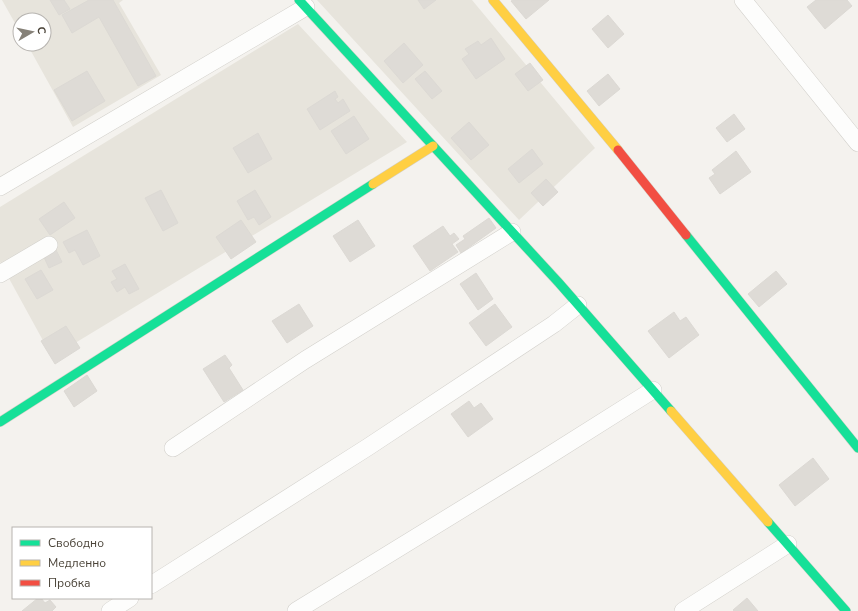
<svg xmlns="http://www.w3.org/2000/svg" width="858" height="611" viewBox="0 0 858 611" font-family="'Nunito Sans',sans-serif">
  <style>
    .residential { fill: #e7e4dc }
    .building { fill: #dedbd6; stroke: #dcd9d4 }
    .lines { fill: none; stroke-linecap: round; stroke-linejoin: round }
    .street-casing { stroke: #d2d0cb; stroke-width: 18 }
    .fast-casing { stroke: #d3cfc5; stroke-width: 10 }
    .slow-casing { stroke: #d3cfc5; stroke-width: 10 }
    .jam-casing { stroke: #d3cfc5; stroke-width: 10 }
    .street { stroke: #fdfdfc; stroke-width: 17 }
    .fast { stroke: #16e098; stroke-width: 9 }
    .slow { stroke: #ffcf43; stroke-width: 9 }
    .jam { stroke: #f24e42; stroke-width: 9 }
  </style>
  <rect width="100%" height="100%" fill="#f4f2ee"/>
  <path class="residential" d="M2,0H123L119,3L161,75L73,127L27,44H44V20H20V32Z
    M317,0H472L595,148L519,220Z
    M298,24L407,142L52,357L0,262V207Z"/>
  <path class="building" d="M50,0H64L70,9L59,15Z
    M89,0H113L156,76L138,86L99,17L72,33L62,15Z
    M418,0H436L424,9Z
    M513,0H549L526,19L511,1Z
    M816,0H847L852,6L825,29L807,7Z
    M608,15L624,34L608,48L592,29Z
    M491,38L505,59L476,79L462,59L469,54L465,49L478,41L481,45Z
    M404,43L423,65L403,83L384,61Z
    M530,63L543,80L528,91L515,74Z
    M87,71L105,101L72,121L54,90Z
    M425,71L442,91L432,99L415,79Z
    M608,74L620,89L599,106L587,91Z
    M335,91L338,97L335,99L338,103L343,99L350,111L320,130L307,109Z
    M734,114L745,129L727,142L716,128Z
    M354,116L369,139L346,154L331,131Z
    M469,122L489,145L471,160L451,138Z
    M258,133L272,159L248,173L233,148Z
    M532,149L543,164L519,183L508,169Z
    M736,151L751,172L720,194L709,178L715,174L712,170Z
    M546,179L558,192L543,206L531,193Z
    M161,190L178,223L163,231L145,198Z
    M255,190L271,217L259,225L254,217L248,220L237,201Z
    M64,202L75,218L50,235L39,219Z
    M489,218L496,228L461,253L456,245L465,239L463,236Z
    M241,220L256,242L231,259L216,237Z
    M358,220L375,246L350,262L333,236Z
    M443,226L450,236L454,233L459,239L452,244L458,252L430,271L413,246Z
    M87,230L100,256L83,265L75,250L69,253L63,242Z
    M55,248L62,262L49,268L43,255Z
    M125,264L139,289L129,294L125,287L117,292L111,282L117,279L112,271Z
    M41,270L53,290L37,299L25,279Z
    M776,271L787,284L759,307L748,294Z
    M476,273L493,299L478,310L460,284Z
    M299,304L313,326L287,343L272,321Z
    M495,304L512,327L486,346L469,323Z
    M674,312L680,321L686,317L699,335L669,358L648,331Z
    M66,326L80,348L55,364L41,341Z
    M225,355L232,365L229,368L243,390L224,402L203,369Z
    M87,375L97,391L74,407L64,391Z
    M469,401L474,408L481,403L493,419L468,437L451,414Z
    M813,458L829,479L795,506L779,485Z
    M38,598H41L45,603L50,600L56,607L52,611H22Z
    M747,598L758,611H734L733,610Z"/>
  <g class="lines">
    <g class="street-casing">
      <path id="street" d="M743,0L858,143
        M0,187L306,7
        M0,274L49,245
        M173,448L305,360L512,232
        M151,585L368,447L554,324L578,305
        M110,611L130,598
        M296,611L542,460L653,390
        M683,611L788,544"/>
    </g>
    <g class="fast-casing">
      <path id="fast" d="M299,0L559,283L671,411
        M686,235L858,448
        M0,422L373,184
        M768,522L846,611"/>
    </g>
    <g class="slow-casing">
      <path id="slow" d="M493,0L618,150
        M373,184L433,146
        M671,411L768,522"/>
    </g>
    <g class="jam-casing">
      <path id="jam" d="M618,150L686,235"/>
    </g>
    <use href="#street" class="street"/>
    <use href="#fast" class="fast"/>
    <use href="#slow" class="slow"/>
    <use href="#jam" class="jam"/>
  </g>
  <rect x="12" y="527" width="140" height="72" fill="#ffffff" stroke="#b7b4b0"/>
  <rect x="20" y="540" width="20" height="6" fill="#16e098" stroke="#b7b4b0"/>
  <text x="48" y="547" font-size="12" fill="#4b4439">Свободно</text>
  <rect x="20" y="560" width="20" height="6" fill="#ffcf43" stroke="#b7b4b0"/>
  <text x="48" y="567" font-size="12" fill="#4b4439">Медленно</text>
  <rect x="20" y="580" width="20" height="6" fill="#f24e42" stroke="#b7b4b0"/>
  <text x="48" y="587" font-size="12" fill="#4b4439">Пробка</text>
  <g transform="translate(32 32) rotate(81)"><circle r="19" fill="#ffffff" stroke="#b7b4b0"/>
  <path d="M0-3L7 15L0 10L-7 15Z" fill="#868178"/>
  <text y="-6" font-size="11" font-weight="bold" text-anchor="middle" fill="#4b4439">С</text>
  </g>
</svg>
